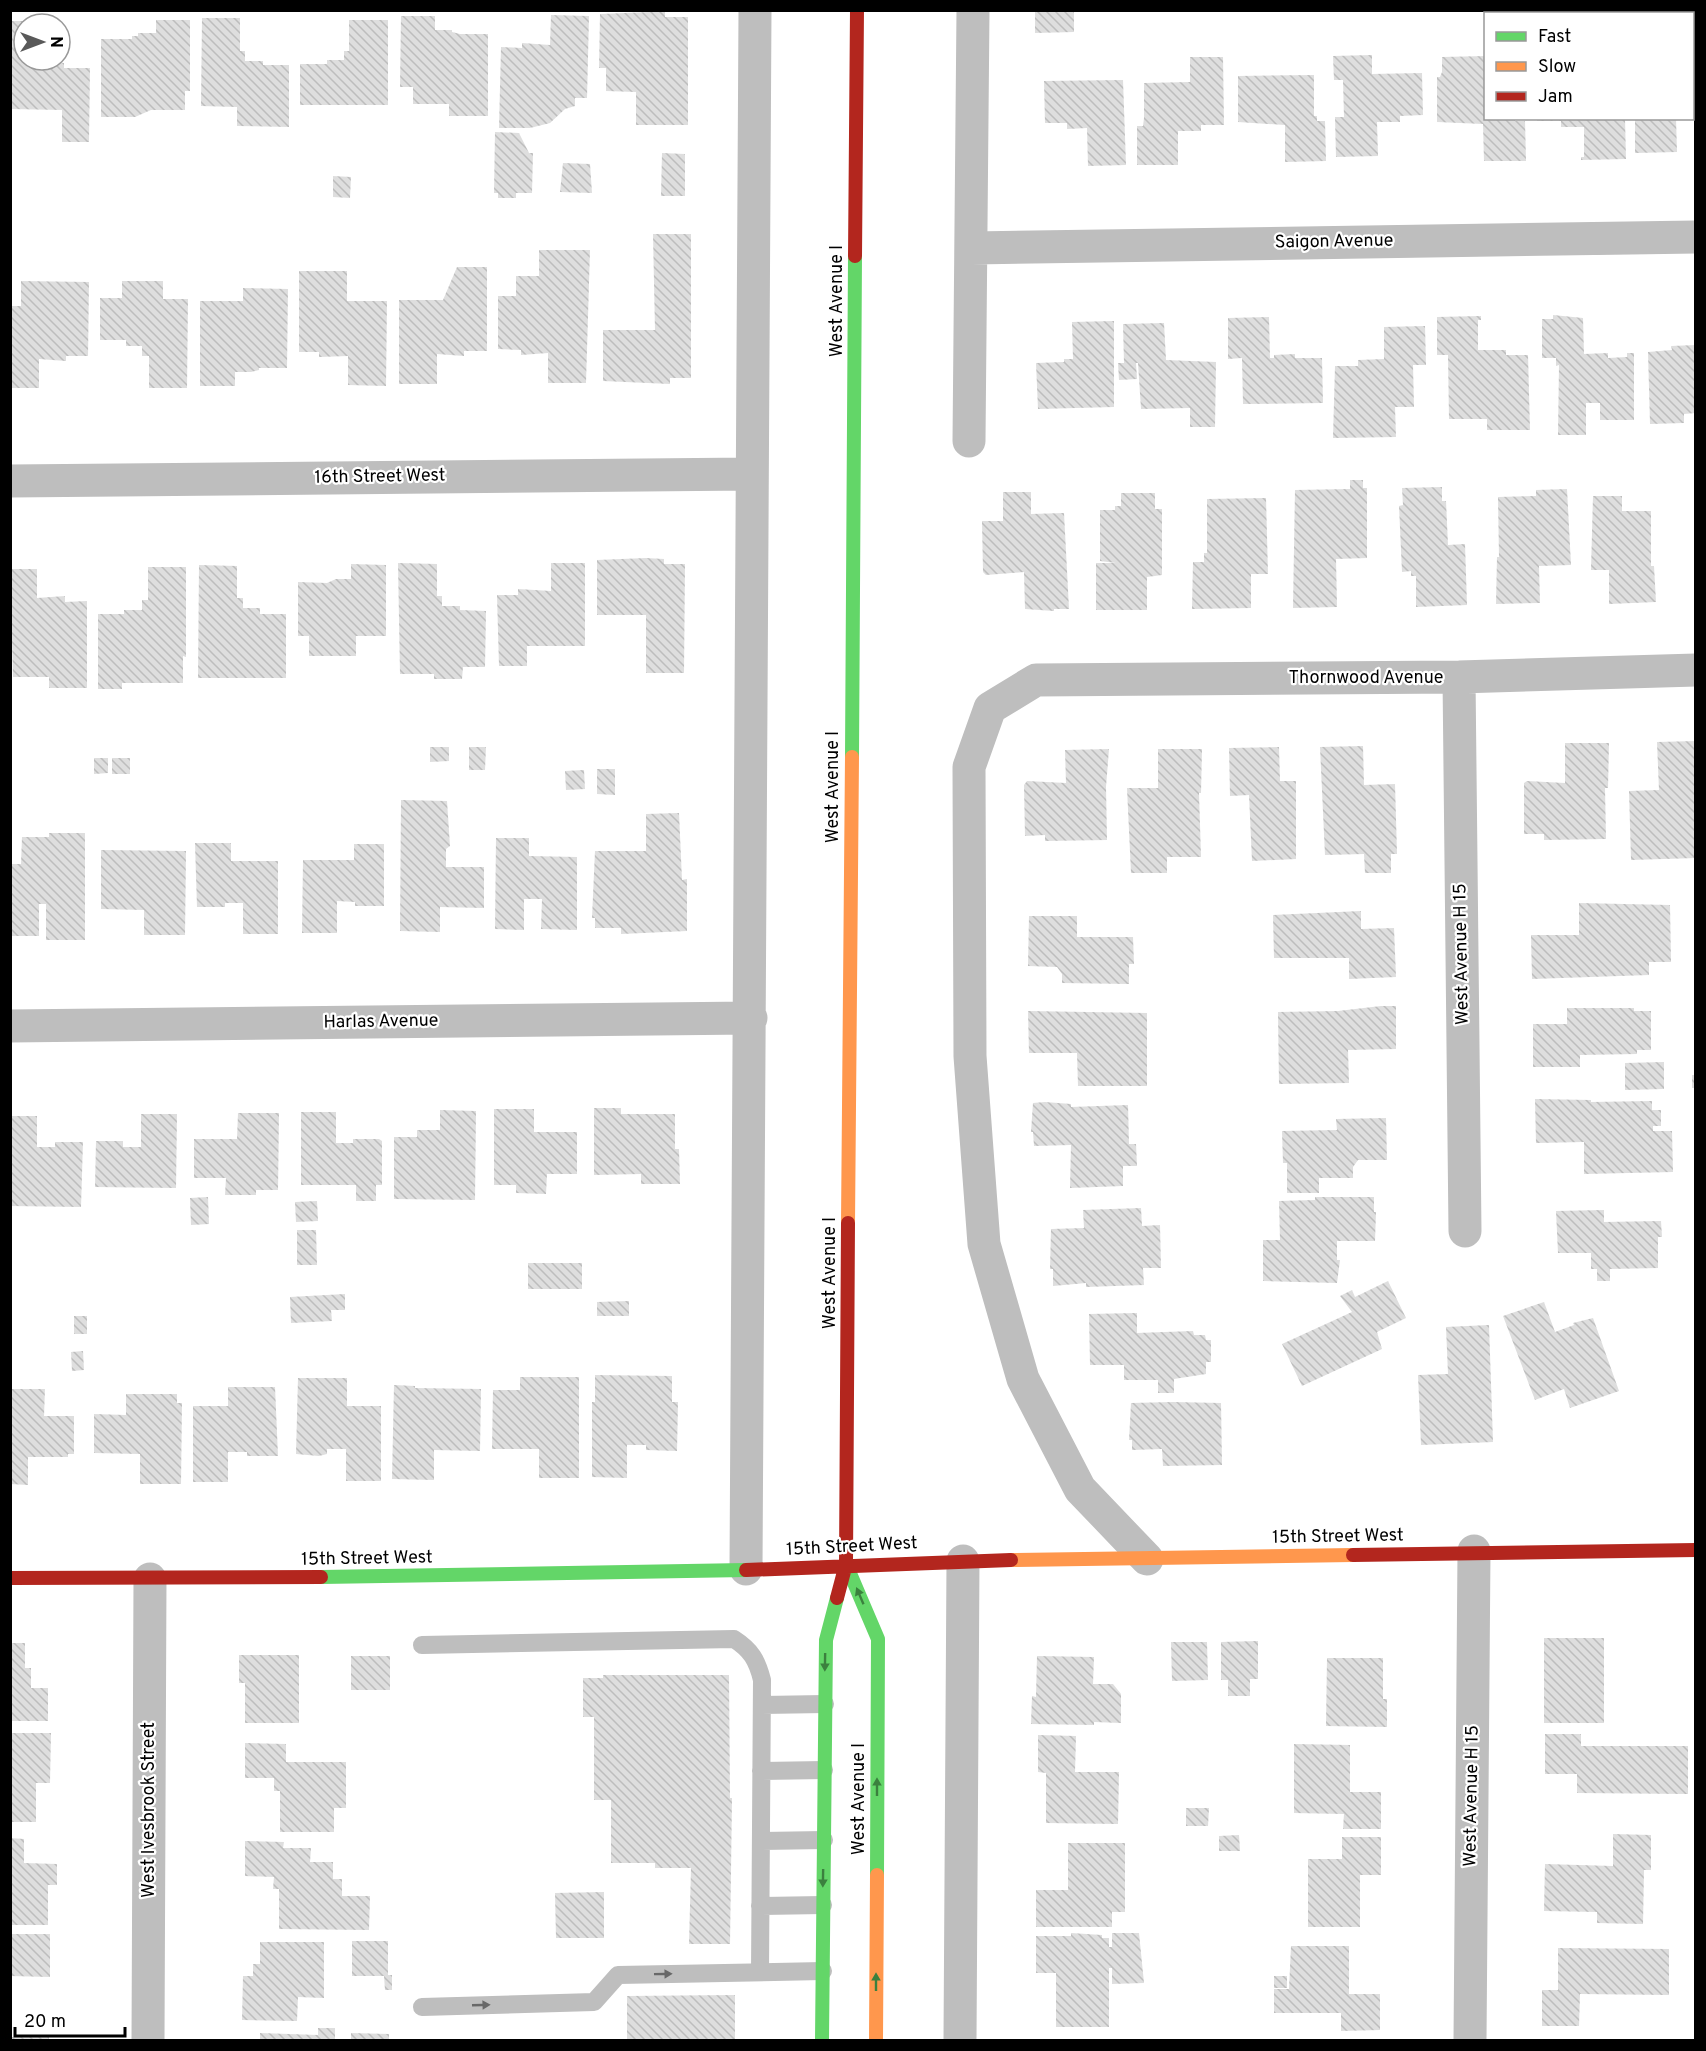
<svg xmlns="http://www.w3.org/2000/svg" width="1706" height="2051" viewBox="0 0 1706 2051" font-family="Overpass,sans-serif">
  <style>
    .building { fill: url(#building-back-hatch) }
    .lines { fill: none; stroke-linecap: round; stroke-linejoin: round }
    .lane { stroke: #bebebe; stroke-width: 18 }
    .street { stroke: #bebebe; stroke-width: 33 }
    .fast { stroke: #63d668; stroke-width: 14 }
    .slow { stroke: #ff974d; stroke-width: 14 }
    .jam { stroke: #b3261e; stroke-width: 14 }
    .oneway { fill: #3b803e }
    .oneway2 { fill: #686868 }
    .labels { text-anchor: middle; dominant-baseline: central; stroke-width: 4.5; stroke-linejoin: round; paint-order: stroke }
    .street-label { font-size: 18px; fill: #000; stroke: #fff }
  </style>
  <defs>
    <pattern id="building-back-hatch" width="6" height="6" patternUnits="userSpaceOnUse" patternTransform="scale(1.5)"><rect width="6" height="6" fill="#dedede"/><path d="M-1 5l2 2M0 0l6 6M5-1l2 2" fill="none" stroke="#bdbdbd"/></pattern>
  </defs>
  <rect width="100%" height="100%" fill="#fff"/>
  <path class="building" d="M1035,10H1074V32L1035,33Z
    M649,12H665V17H688V125H636V92L606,91V68H599L600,14Z
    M551,15L589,16L587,98H575V106L565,109L550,123L530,128H499L501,47L522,48V43L550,45Z
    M401,16H435V30H452V32L460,34H488V116H449V104H413V87H400Z
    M202,18H240V51H245V61H263V65H289V127L237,126V107L201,106Z
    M156,20H190V91H185V110H151L135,117H101V39H132V36H138V33H156Z
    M349,20H388V105H300V64H327V60H344V51H349Z
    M10,21H40V24H24V60L64,63V68H90L89,142H62V110L10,109Z
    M1372,55V74L1422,73L1423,115L1400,116V122H1377L1378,156L1336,157L1335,117H1344L1343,80H1334L1333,56Z
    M1486,56V118H1515V121H1525L1526,161H1484L1483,124L1437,122V77H1440L1442,72V57Z
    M1190,57H1223L1224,125H1201V131H1178V165H1137V126H1143L1144,118V83L1190,82Z
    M1692,69H1696V117H1692Z
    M1314,75V116H1317V121H1325L1326,161L1285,162V125L1238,122V76Z
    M1123,80L1126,165L1088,166L1087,128L1067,129V123H1045L1044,81Z
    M1537,118L1625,119L1626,159L1581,160V157H1584V127H1561V121H1537Z
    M1635,118H1676L1677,152L1635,153Z
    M495,132L519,133L529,153H533L532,193H516V198H498V193H494Z
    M662,153L685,154V196H661Z
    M563,163L590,164L592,193L560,192Z
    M333,176L351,177L350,198L333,197Z
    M653,234H691V378H670V384L603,381V330H655Z
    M539,250H590L586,383H548V353L521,355V350L498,349V296H516V276H539Z
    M457,267H487V351H464V356L437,354V384H399V300H443Z
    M299,271H347V301H387L386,386L348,385V356L319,357V352H299Z
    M21,281L89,282L88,356H66V361L39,359V388H10V306H21Z
    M122,281H163V299H188L187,388H149V356H142V346H126V340H100V298H122Z
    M243,288L288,289L287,368H259V370L251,372H235V386H200V301H243Z
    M1553,315L1583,318L1584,354L1608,353V358L1627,357V353H1634V420H1600V403H1586V435H1558L1559,365L1556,366V358H1542V319H1553Z
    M1481,316V320H1478V350H1506V355H1528L1530,430H1487V419H1449L1448,355H1437V317Z
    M1269,317L1270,358H1274V355L1295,354V358H1322L1323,403L1243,404L1242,358L1228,359V318Z
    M1114,321V407L1038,409L1036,363L1064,362V359H1073L1072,322Z
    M1164,323L1166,360L1216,362L1215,427H1190V408L1141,409L1138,363H1136L1137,379L1119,380L1118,363H1124L1123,324Z
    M1425,326L1426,365H1413L1414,407H1395L1396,437L1333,438L1335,366H1358V360L1384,359V327Z
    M1696,345V413L1684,414V423L1650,424L1648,352L1672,350L1671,346Z
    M1350,480H1363V488H1367V558L1336,559L1337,607L1293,608L1295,490L1350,489Z
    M1442,487V501H1446L1448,545L1465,544L1467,605L1416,607V576H1411V571L1402,572L1399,506L1403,505L1402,488Z
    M1567,489L1571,565L1539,566L1540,603L1496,604L1497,557H1499L1498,497L1536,496V490Z
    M1003,492H1031V514L1064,513L1069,609H1054V611L1025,609L1024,572L986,575L983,572L982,521H1003Z
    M1121,493H1155V509H1162V575L1147,577V610H1096V563H1116L1100,561V510H1115V506H1121Z
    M1593,496H1622V511H1651V566H1654L1656,602L1609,604V570H1591Z
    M1266,498L1268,574H1251V608L1192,609L1193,562H1204V553H1207V499Z
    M646,558L664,559V564H685L684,673H646V615H597V560Z
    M398,563L437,564V596H442V606H460V610L486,611L485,667H463L462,679H434V674H400Z
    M551,563H585V646H527V666H499L497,595H518V589L551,591Z
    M351,564L386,565V636H356V656H309V636H298V582L327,583L336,579H351Z
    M199,565L237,566V598H243V608H260V614H286V678H198Z
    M148,567H186V657L183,656V683H122V689H98V614H124V610H142V600H148Z
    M10,569H37V598L65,596V602L87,601V688H49V677H13Z
    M1696,741V858L1631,860L1629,791L1659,790L1657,742Z
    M1565,743H1609L1608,788H1605L1606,839L1544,840V834H1524V783L1527,781L1565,783Z
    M1363,746L1364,785L1395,784L1397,854H1391V873H1365L1364,854L1325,855L1320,747Z
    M430,747H449V761L430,762Z
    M469,747H486L485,770H469Z
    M1279,747L1280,781H1296V859L1252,861L1249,795L1230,796L1229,748Z
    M1109,749L1106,787L1107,840L1045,841V835L1025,836L1024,785L1027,781L1066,783L1065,750Z
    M1158,749H1202L1201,793H1199L1201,857H1167V873H1131L1127,788H1158Z
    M94,758H108V773L94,774Z
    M112,758H130V774H112Z
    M597,769H615V795L597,794Z
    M584,770L585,789L566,790L565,771Z
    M401,800L447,801L450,846L446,849V867H484V908L440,907V932L400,931Z
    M679,813L682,880L687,879V931L621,934V928H595V918H592L595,851H646V814Z
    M49,833H85V940H46V904H39V936H10V864H21L22,837H49Z
    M496,838H529V856L577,857V930L541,929L542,899H524V930L495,929Z
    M195,843H231V861H278V934H243V903H225V907H197Z
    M354,844H384V906H355V902L337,901V933H302L303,860H354Z
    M101,850L186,851L185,935H144V910L101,909Z
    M1579,903L1670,905L1671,962H1649V975L1532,979L1531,935H1579Z
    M1361,911V929L1394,928L1396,977L1349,979V958H1274L1273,915Z
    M1029,916H1077V937H1133L1134,964H1129V984L1062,983V974L1057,967L1028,966Z
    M1381,1006H1396V1049L1348,1050L1349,1083L1279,1084L1278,1012L1338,1011Z
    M1567,1008H1634V1011H1651V1050H1637V1054L1580,1055V1067H1533V1024H1567Z
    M1028,1011L1147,1013V1086H1078L1077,1053H1029Z
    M1664,1062V1089L1625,1090V1063Z
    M1692,1075H1696V1088H1692Z
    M1535,1099L1591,1100V1102L1652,1101V1110H1661V1126H1653V1131H1672L1673,1172L1584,1174V1142L1536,1143Z
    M1045,1102L1071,1104V1107L1128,1105L1129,1144H1136L1137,1166H1123V1186L1070,1188L1071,1145L1034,1146L1033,1132H1031L1033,1103Z
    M594,1108H621V1114H675V1149H679L680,1184H641V1174L594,1175Z
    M494,1109H534V1132H577V1174H547L546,1194L516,1193V1185H494Z
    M440,1110L476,1111L475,1200L394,1199V1137H417V1130H440Z
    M301,1112H336V1143H353V1139H379L382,1141V1185H376V1201H356V1185H301Z
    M238,1113H279L278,1190H256V1195H225L226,1178H194V1139H237Z
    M141,1114H177L176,1188L95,1187L96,1141H123V1147H141Z
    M10,1116H37V1147H55V1142H83L81,1207L10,1206Z
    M1386,1118L1387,1160H1358L1353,1167V1178H1319V1193H1287V1163H1283L1282,1131L1337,1130L1336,1119Z
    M208,1197L209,1224L191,1225L190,1198Z
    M1315,1197H1374V1212H1376L1375,1241H1337V1260H1340L1337,1283L1263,1281V1240H1280L1279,1201L1315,1200Z
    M317,1201L318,1221L296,1222L295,1202Z
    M1141,1208L1142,1226L1160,1225L1161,1268H1143L1144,1285L1086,1287V1283L1053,1286V1269H1050L1051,1229L1084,1228L1083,1210Z
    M1604,1210V1222L1661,1221L1662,1237H1658V1268L1610,1269V1281H1597V1269H1591V1253H1558L1556,1211Z
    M297,1230H316L317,1265H297Z
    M528,1263H582V1289H528Z
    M1388,1281L1406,1318L1377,1332L1382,1349L1302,1386L1282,1344L1352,1312L1340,1296L1352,1290L1355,1297Z
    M345,1294V1310H331L332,1321L291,1323L290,1297Z
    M629,1301V1316H597V1302Z
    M1544,1302L1555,1332L1574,1325L1573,1323L1593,1318L1619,1391L1570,1408L1564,1389L1535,1400L1503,1316Z
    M1137,1313V1333L1193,1331L1194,1335H1205L1206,1340H1211V1362H1206V1374L1174,1379V1393H1158V1380H1124V1365H1090L1089,1314Z
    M74,1316H87V1334H74Z
    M1489,1325L1493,1442L1421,1445L1418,1375L1448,1374L1446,1327Z
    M83,1351L84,1370L72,1371L71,1352Z
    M595,1375L672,1376V1402H678L677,1451L646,1450V1445H627V1478L592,1477V1402H595Z
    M520,1377H579V1478H539V1449H492L493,1390H520Z
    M298,1378H347V1406H381V1481H346V1449H327V1454L319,1456L296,1454Z
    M394,1385L415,1386V1388L481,1389L480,1451L434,1450V1480L392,1479Z
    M228,1387H275L278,1456H247V1452H228V1482H193V1406H228Z
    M10,1389H45L44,1416H74V1454H68V1457H28V1485L10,1484Z
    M126,1394H177V1403H182L181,1484H140V1454L94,1453V1414L126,1415Z
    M1173,1402L1221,1403L1222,1465L1163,1466L1162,1449L1132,1450V1440H1129L1131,1403Z
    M1544,1638H1604V1723H1544Z
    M1258,1641V1679H1250V1696H1228V1680H1221V1642Z
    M1171,1642H1207L1208,1680L1172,1681Z
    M10,1643H25V1668H31V1688H48V1721H10Z
    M239,1655H299V1723H245V1683H239Z
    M351,1656H390V1690H351Z
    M1037,1656L1094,1657L1093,1684H1113L1121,1694V1723L1094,1722V1725L1031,1724L1032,1696L1036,1697Z
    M1327,1658H1383V1699H1387V1727L1326,1726Z
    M603,1675H729L730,1798H732L730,1944H689L691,1868H655V1863H611V1800H594V1717H583V1678H603Z
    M10,1733H51L50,1783H36V1822H10Z
    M1545,1734H1581V1746H1688V1794L1577,1793V1774H1545Z
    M1038,1735L1076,1736L1075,1772H1119L1118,1824L1046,1823V1773L1038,1772Z
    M245,1743L286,1744V1762H346V1808H334V1832H280V1791H274V1778H245Z
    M1294,1744L1350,1745V1792H1381V1829H1343L1344,1814L1294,1813Z
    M1186,1808H1209L1208,1826H1186Z
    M1613,1834L1651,1835V1870H1644L1643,1924L1597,1923V1912L1544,1911L1545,1864L1613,1866Z
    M1239,1835L1240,1851H1219V1836Z
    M1342,1837H1381V1875H1360V1927H1308V1859H1342Z
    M10,1838L24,1839V1863L57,1864V1885H48V1925H10Z
    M245,1841L284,1842L283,1848H311L310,1862H333V1879H342V1896H370L369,1930L279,1929V1889H273L274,1877L245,1876Z
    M1068,1843H1125V1912H1112V1927H1036V1890H1068Z
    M604,1892V1938H556L555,1893Z
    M1071,1933L1102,1935V1938H1109V1947H1112V1933H1139L1144,1983L1112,1984V1968H1109V2027H1056V1973H1036V1936H1071Z
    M10,1934H50V1977L10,1976Z
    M352,1941H388V1975H392V1990H385L384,1976H352Z
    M260,1942H324V1998L298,1997L297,2021L242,2020L243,1976H253V1964H260Z
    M1291,1946H1349V1994H1380V2030L1341,2031V2013H1274V1989H1289Z
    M1558,1948L1669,1949V1995L1580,1994L1579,2026H1542V1990H1558Z
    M1274,1976H1287V1988H1274Z
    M735,1995V2040H627V1996Z
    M318,2028H335V2040H260V2033L318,2035Z
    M351,2033L389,2034V2040H351Z
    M10,2037H49V2040H10Z"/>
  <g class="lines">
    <path class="lane" d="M422,1645L734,1639C751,1650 757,1660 762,1680L760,1972
      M762,1705L825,1704
      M761,1771L824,1770
      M761,1841L824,1840
      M760,1906L823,1905
      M422,2007L594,2002L618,1975L823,1971"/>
    <path class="street" d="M972,248L1696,237
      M969,441L973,10
      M10,481L750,474
      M1459,677L1465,1231
      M10,1026L751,1018
      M1147,1559L1080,1489L1023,1379L984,1244L970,1056L969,767L990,708L1036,680L1459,677L1696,670
      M746,1569L755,10
      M148,2040L150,1579
      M960,2040L963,1561
      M1470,2040L1474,1551"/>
    <path class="fast" d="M852,757L855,256
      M846,1564L878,1639L877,1875
      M321,1577L746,1570
      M822,2040L826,1640L837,1598"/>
    <path class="slow" d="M848,1223L852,757
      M1011,1560L1353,1555
      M876,2040L877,1875"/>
    <path class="jam" d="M855,256L857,10
      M1353,1555L1696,1550
      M746,1570L1011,1560
      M10,1578L321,1577
      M837,1598L846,1564L848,1223"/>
  </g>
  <defs><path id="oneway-solid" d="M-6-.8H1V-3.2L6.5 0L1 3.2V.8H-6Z" transform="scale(1.5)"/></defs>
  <g class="oneway">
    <use href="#oneway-solid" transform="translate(860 1596) rotate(-113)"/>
    <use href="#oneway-solid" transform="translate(825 1662) rotate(91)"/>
    <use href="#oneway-solid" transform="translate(877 1787) rotate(-90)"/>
    <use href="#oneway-solid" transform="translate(823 1878) rotate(91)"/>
    <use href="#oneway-solid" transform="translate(876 1982) rotate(-90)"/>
  </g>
  <g class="oneway2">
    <use href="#oneway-solid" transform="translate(663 1974) rotate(-1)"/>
    <use href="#oneway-solid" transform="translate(481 2005) rotate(-2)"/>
  </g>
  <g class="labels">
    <g class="street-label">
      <text transform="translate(1334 242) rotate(-1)">Saigon Avenue</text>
      <text transform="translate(837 301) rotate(-90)">West Avenue I</text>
      <text transform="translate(380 477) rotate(-1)">16th Street West</text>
      <text x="1366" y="678">Thornwood Avenue</text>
      <text transform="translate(833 787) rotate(-90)">West Avenue I</text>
      <text transform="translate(1462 954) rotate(-91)">West Avenue H 15</text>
      <text transform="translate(381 1022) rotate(-1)">Harlas Avenue</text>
      <text transform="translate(830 1273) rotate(-90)">West Avenue I</text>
      <text transform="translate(1338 1537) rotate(-1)">15th Street West</text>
      <text transform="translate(852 1547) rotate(-3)">15th Street West</text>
      <text transform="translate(367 1559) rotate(-1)">15th Street West</text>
      <text transform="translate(1472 1796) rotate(-89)">West Avenue H 15</text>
      <text transform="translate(859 1799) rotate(-90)">West Avenue I</text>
      <text transform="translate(149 1810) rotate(-90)">West Ivesbrook Street</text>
    </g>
  </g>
  <rect width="1706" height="2051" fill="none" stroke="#000000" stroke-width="24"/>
  <rect x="1484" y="12" width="210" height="108" fill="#ffffff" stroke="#999999" stroke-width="1.5"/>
  <rect x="1496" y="32" width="30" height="9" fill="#63d668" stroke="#999999" stroke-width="1.5"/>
  <text x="1538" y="42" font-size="18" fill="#000000">Fast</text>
  <rect x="1496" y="62" width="30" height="9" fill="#ff974d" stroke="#999999" stroke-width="1.5"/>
  <text x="1538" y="72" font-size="18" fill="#000000">Slow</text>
  <rect x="1496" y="92" width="30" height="9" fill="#b3261e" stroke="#999999" stroke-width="1.5"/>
  <text x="1538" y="102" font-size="18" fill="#000000">Jam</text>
  <g transform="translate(42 42) rotate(90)"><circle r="28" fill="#ffffff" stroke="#999999" stroke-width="1.5"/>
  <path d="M0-4.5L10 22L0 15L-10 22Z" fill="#595959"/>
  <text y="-9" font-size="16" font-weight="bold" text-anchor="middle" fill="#000000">N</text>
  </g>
  <path d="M15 2027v9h110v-9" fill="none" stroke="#000000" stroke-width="3"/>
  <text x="24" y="2027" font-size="18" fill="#000000" stroke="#ffffff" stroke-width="4.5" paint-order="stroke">20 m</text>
</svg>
